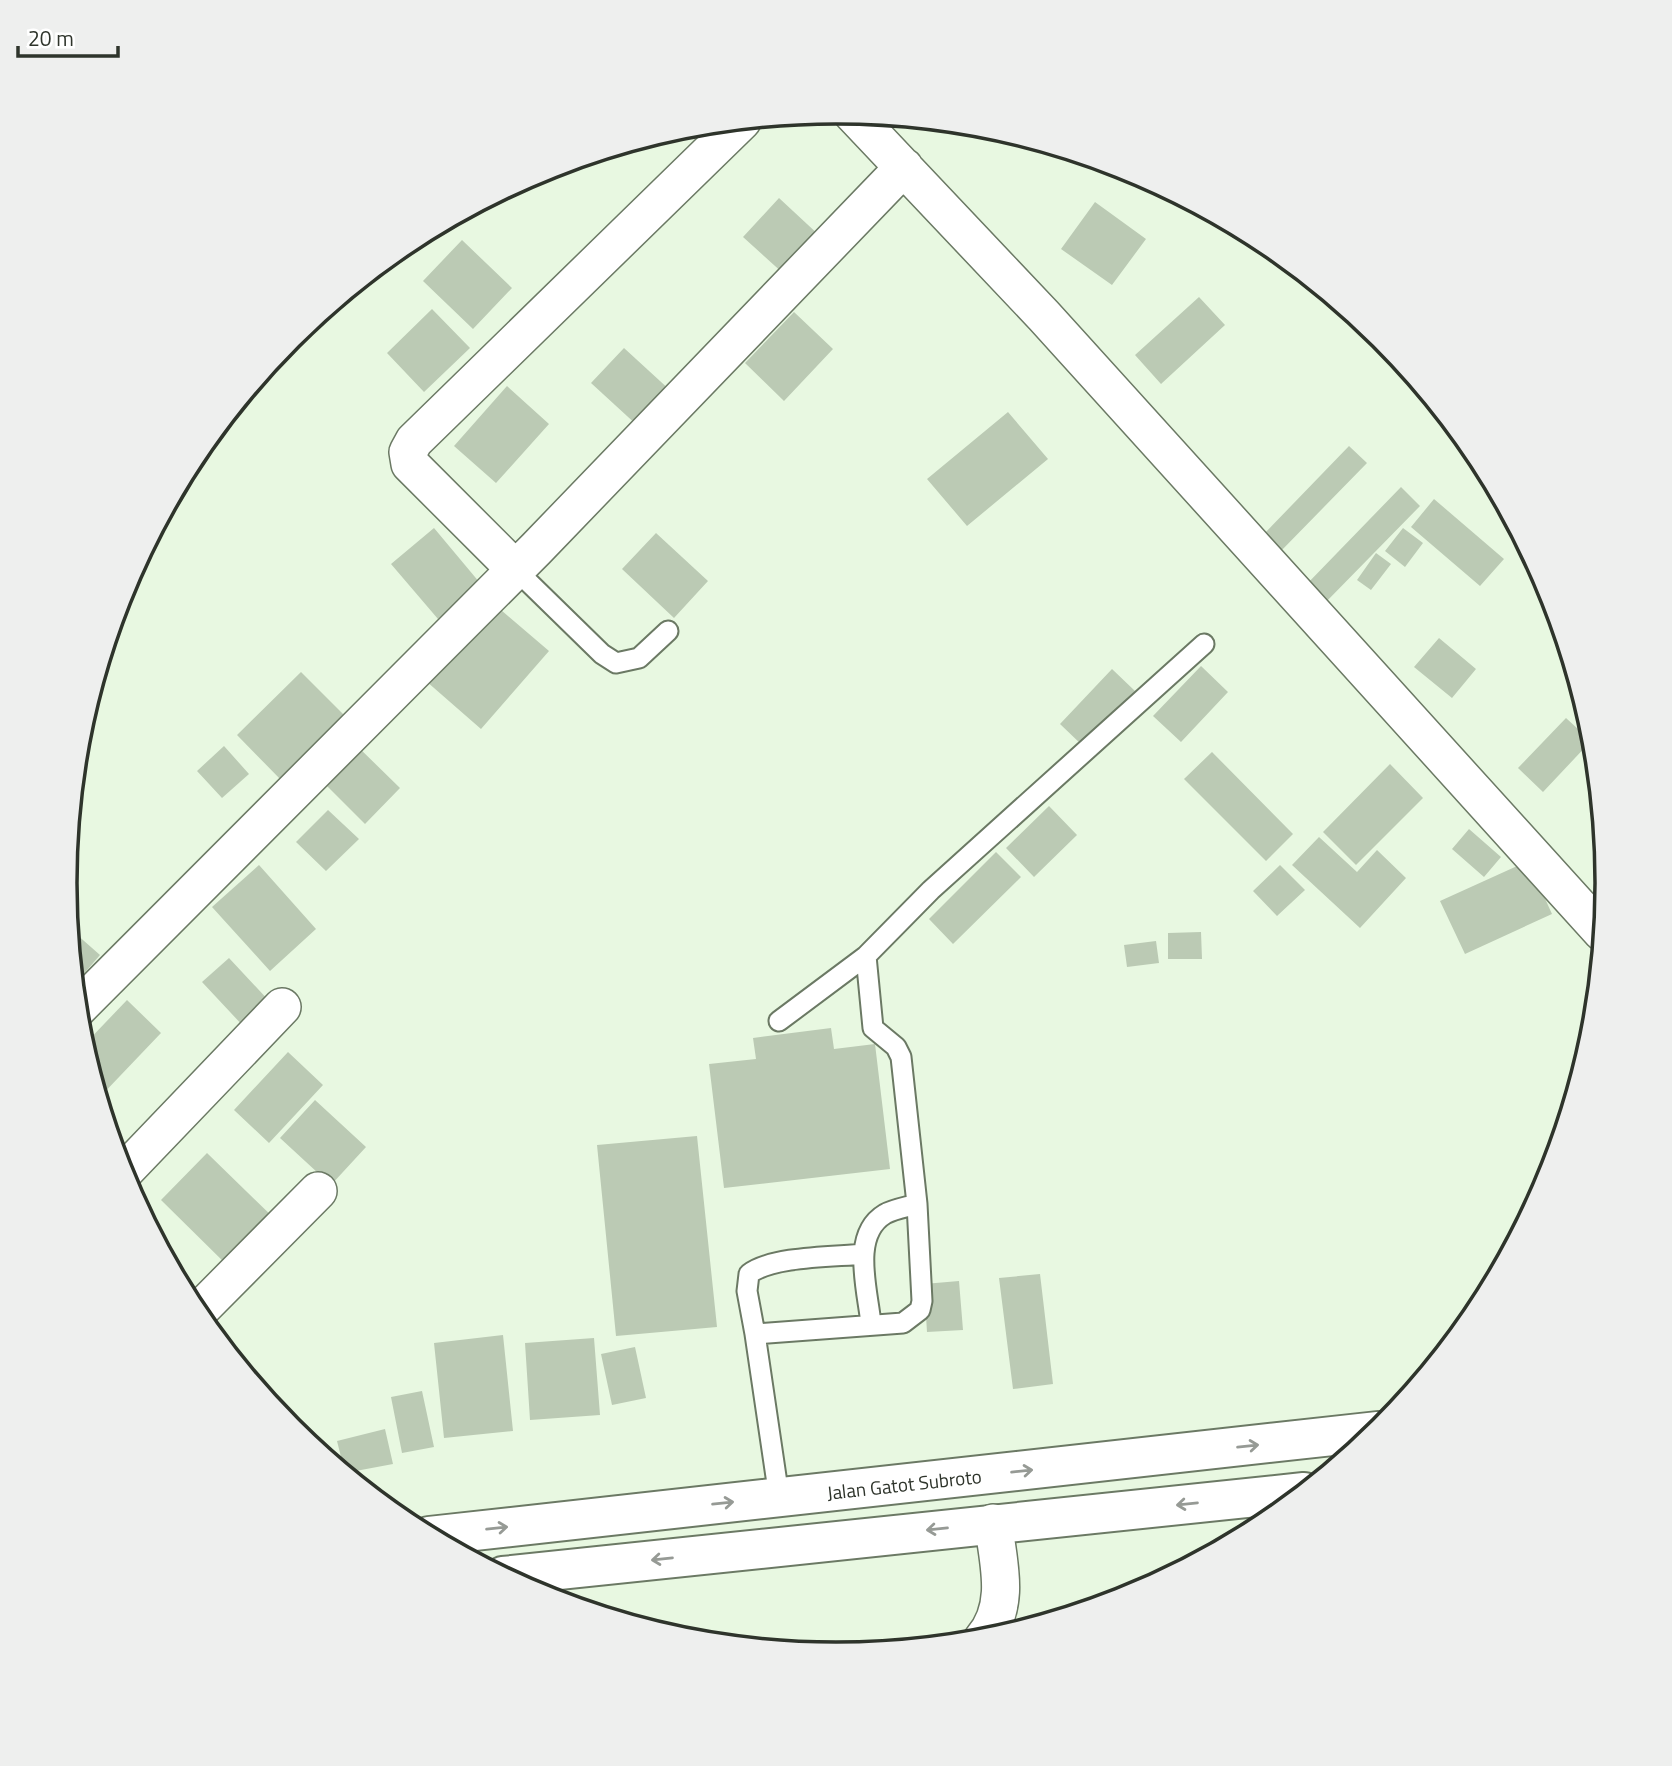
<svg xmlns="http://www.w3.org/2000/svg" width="1672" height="1766" viewBox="0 0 1672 1766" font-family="'Titillium Web',sans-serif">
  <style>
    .building { fill: #bbcab4 }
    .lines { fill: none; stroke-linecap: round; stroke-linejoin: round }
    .service-casing { stroke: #6b7964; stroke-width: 23 }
    .minor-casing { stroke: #6b7964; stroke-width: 40 }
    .tertiary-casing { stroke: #6b7964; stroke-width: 42 }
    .service { stroke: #fff; stroke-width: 19 }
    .minor { stroke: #fff; stroke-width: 37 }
    .tertiary { stroke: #fff; stroke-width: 38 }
    .oneway { stroke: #969a95 }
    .labels { text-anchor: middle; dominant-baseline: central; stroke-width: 6; stroke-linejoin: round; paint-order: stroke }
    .street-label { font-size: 19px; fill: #2e342b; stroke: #fff }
    .rim { fill: none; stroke: #2e342b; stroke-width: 3.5 }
  </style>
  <rect width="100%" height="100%" fill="#e8f8e1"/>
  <path class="building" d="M779,198L821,237L785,275L743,237Z
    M1095,202L1146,239L1112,285L1061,249Z
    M462,240L512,288L473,329L423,281Z
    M1199,297L1225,325L1161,384L1135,355Z
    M432,309L470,348L424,392L387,353Z
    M794,312L833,349L784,401L745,363Z
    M624,348L672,392L639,427L591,383Z
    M507,386L549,424L496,483L454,446Z
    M1008,412L1048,459L967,526L927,479Z
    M1349,446L1367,463L1280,552L1263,535Z
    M1401,487L1420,506L1324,604L1305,586Z
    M1434,499L1504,559L1480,586L1411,527Z
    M434,528L480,583L438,619L391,564Z
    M1403,528L1423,543L1405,567L1385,551Z
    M656,533L708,581L674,618L622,569Z
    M1376,553L1391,564L1371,590L1357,580Z
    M494,604L549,651L481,729L426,681Z
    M1439,638L1476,669L1452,698L1414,667Z
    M1201,666L1228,692L1181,742L1153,716Z
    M1112,669L1135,691L1083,746L1060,724Z
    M301,672L347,718L282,781L237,735Z
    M1566,718L1591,741L1543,792L1518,768Z
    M353,742L400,788L365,824L318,777Z
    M224,746L249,774L222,798L197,771Z
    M1212,752L1293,834L1266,861L1184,779Z
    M1390,764L1423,798L1356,865L1323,832Z
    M1049,806L1077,835L1034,877L1006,848Z
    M328,810L359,839L326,871L296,842Z
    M1469,829L1501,857L1484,877L1452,849Z
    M1319,837L1357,872L1377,850L1406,878L1360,928L1292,865Z
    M996,852L1021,877L953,944L929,919Z
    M1528,861L1552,914L1465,954L1440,901Z
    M259,865L316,929L270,971L212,907Z
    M1280,865L1305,890L1277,916L1253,891Z
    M1201,932L1202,959H1168V933Z
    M75,933L100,955L75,984L70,938Z
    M1156,941L1159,963L1127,967L1124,945Z
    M229,958L271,1003L245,1028L202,982Z
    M127,1000L161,1033L99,1098L83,1046Z
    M831,1028L834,1049L875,1044L890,1169L724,1188L709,1064L756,1059L753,1038Z
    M288,1052L323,1085L269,1143L234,1110Z
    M315,1100L366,1147L331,1185L280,1138Z
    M697,1136L717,1327L616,1336L597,1145Z
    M207,1153L279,1223L232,1270L161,1200Z
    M1040,1274L1053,1384L1013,1389L999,1278Z
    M959,1281L963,1330L927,1332L924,1284Z
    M503,1335L513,1431L444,1438L434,1343Z
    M594,1338L600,1415L530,1420L525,1343Z
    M635,1347L646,1398L612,1405L601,1354Z
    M422,1391L434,1447L402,1453L391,1397Z
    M385,1429L393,1464L345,1473L337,1441Z"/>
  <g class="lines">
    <g class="service-casing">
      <path id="service" d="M515,569L602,654L616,663L639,658L668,631
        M779,1021L866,956
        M871,1324C868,1291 850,1235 885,1214C894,1209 907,1207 917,1204
        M755,1334L747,1291L749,1274C772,1256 835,1257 864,1254
        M779,1497L755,1334L903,1323L920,1310L922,1301L917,1204L901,1057L896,1047L873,1028L866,956L931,890L1204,644"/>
    </g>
    <g class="minor-casing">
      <path id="minor" d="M852,113L1044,316L1602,932
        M515,569L410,464L408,452L414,441L742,121
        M77,1009L536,549L904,167
        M122,1174L282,1007
        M196,1314L318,1191
        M982,1640C1011,1607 999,1564 993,1523"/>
    </g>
    <g class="tertiary-casing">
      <g id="tertiary">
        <path id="s1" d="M429,1536L1378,1431"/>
        <path d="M503,1576L1304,1492"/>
      </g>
    </g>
    <use href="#service" class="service"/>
    <use href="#minor" class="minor"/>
    <use href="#tertiary" class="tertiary"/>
  </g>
  <defs><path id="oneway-shaft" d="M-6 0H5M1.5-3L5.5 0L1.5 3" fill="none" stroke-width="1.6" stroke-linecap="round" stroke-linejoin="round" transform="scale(1.75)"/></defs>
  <g class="oneway">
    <use href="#oneway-shaft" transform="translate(1248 1446) rotate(-6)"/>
    <use href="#oneway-shaft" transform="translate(1022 1471) rotate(-6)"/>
    <use href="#oneway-shaft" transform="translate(723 1503) rotate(-6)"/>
    <use href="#oneway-shaft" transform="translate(1187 1504) rotate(174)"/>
    <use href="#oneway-shaft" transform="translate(497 1528) rotate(-6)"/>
    <use href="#oneway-shaft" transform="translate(937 1529) rotate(174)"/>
    <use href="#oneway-shaft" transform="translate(662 1559) rotate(174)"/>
  </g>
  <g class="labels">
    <g class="street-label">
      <text stroke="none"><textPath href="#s1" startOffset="478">Jalan Gatot Subroto</textPath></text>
    </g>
  </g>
  <path d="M0 0H1672V1766H0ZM77 883a759 759 0 1 1 1518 0a759 759 0 1 1-1518 0Z" fill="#eeefee" fill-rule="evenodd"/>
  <path class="rim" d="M77 883a759 759 0 1 1 1518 0a759 759 0 1 1-1518 0Z"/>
  <path d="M18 46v10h100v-10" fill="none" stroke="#2e342b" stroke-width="3.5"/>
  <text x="28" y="46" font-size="21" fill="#2e342b" stroke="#ffffff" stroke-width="5" paint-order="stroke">20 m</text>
</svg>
